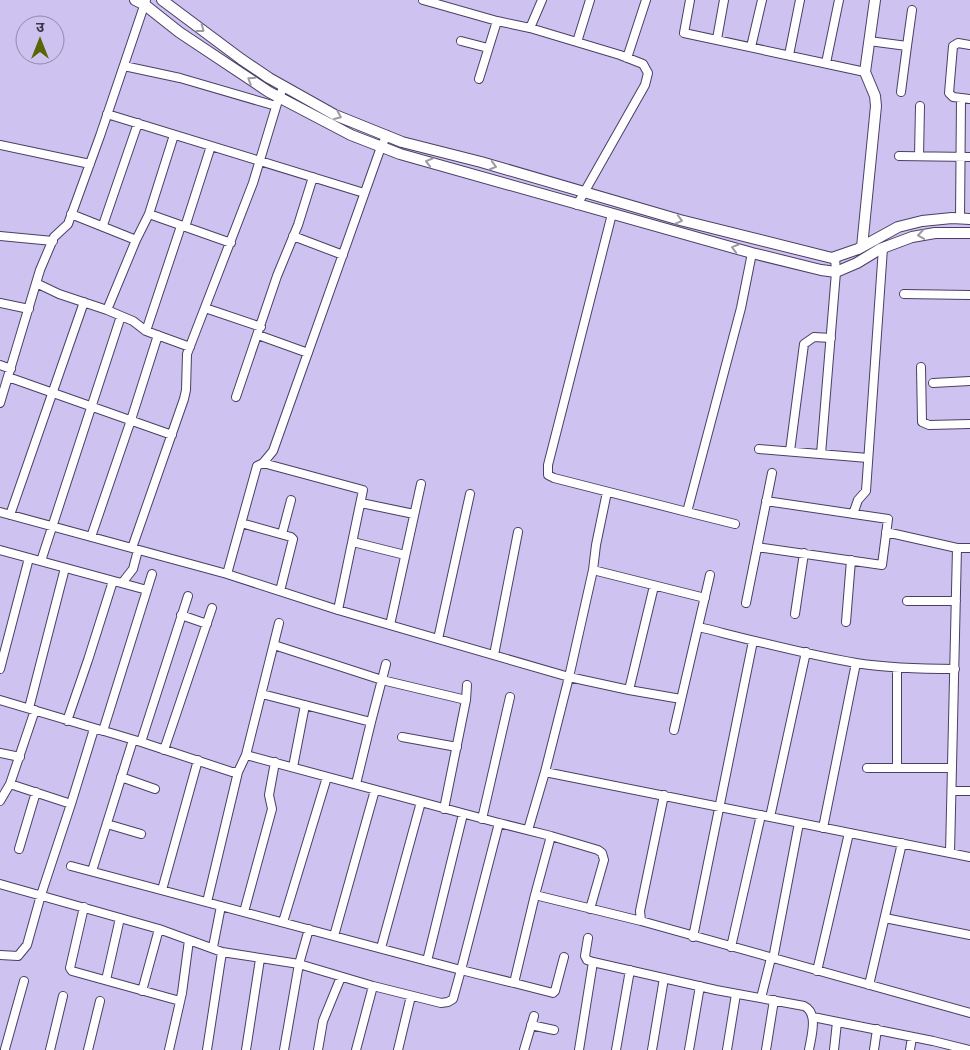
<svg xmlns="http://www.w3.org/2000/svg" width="970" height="1050" viewBox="0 0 970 1050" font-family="'Exo 2','Noto Sans Devanagari',sans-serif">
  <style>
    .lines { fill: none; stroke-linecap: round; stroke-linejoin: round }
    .minor-casing { stroke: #4b3f66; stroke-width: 10 }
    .tertiary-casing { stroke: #4b3f66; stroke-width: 12 }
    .minor { stroke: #fff; stroke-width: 8 }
    .tertiary { stroke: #fff; stroke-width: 10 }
    .oneway { stroke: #9c9aa3 }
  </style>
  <rect width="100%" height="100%" fill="#cec2f0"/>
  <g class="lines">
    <g class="minor-casing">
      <path id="minor" d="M423,0L497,21L530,28
        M542,0L530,28L620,55L643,64L648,73L645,85L577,205
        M690,0L684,33L865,72
        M717,39L724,0
        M461,41L488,48
        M869,41L907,46L901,92
        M577,42L590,0
        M970,45L958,43L953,46L949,93L953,97L970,99
        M907,46L912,10
        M751,47L762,0
        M789,55L800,0
        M627,58L646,0
        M826,63L839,0
        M124,66L180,78L276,106
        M479,79L497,21
        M107,114L364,193
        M174,135L149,214L231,243
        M0,145L90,164
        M899,156L970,157
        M919,156L920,106
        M71,214L136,240L107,310
        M612,214L548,465V475L554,478L687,512
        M960,219L961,98
        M103,225L138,123
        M185,227L211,146
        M0,236L53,241
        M293,236L343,255
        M136,240L149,214
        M36,283L59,294L107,310L133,321L146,331L190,347
        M904,294L970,295
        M0,303L29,309
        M205,308L261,327
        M146,331L181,226
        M258,335L308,353
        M0,365L11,369
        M921,367L922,422L929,425L970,424
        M8,377L172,435
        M933,383L970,381
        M236,397L277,276L298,225L313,177
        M0,403L40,270L54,237L68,224L100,136L146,0
        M759,449L868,458
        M790,451L804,344L814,337L831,338
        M821,454L836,272L835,257
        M263,463L363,490L338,610
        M361,503L414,514
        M0,512L227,574L338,610L569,677L629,690L681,699
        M853,514L858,500L866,491L883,248
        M10,515L84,302
        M241,523L291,537L293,539L280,591
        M735,524L687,512L741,308L752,253
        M886,532L957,548
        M282,534L291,500
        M91,537L131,420L158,335
        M353,542L405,555
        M757,547L882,565L888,519L766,501
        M132,548L184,399L186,390L187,354L253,183L279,97L284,86
        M0,550L147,590
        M41,561L121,316
        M593,570L705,598
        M227,574L257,466L263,463L273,451L381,147L387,135
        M122,583L133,569L138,550
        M907,601H956
        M746,603L772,473
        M795,614L804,553
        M181,615L207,624
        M846,622L851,560
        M390,625L421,484
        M699,627C751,640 803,654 856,663C888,668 922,669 955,669
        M438,639L470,494
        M274,645L382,680L466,700
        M494,655L518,532
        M897,668V768
        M0,669L29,558
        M629,690L654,586
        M262,694L371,722L356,784
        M0,700L141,742L232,772H238L246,755L279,623
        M29,708L65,568
        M67,721L88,660L113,581
        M371,722L386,664
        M674,730L710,575
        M103,731L152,574
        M402,737L457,747
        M141,742L188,596
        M164,750L212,608
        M0,753L20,757
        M246,755L499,823
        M293,767L305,705
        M867,768H952
        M545,772L970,857
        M121,777L155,789
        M10,784L71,804L94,729
        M952,791H970
        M664,795L640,911L641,921L970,1013
        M0,801L10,784L35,710
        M444,809L466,700L467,685
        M770,817L806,652
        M482,819L510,697
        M107,824L141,834
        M823,828L856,663
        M528,830L545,772L569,677L593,570L596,545L607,492
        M19,849L36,792
        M950,853L957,548H970
        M92,871L133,740
        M0,884L159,929L222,952L299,964L373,986L441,1003L448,1002L453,999L461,970L71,866
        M162,890L198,760
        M535,895L551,836
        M207,902L238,772
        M84,907L70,968L72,971L180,1001
        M244,912L272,809L269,795L275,762
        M885,918L970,935
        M283,922L327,777
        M334,936L375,790
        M693,937L753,641
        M588,938L585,956L587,960L593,962L716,990L804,1006C819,1013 811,1037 809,1050
        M213,947L221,906
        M731,947L761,815
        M381,948L421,802
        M0,955L18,956L27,945L41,895L71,804
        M564,957L555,991L553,993L514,983L535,895L641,921
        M773,959L799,823
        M427,961L463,814
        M817,971L849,833
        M106,980L120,918
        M514,983L461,970L499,823L551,836L598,850L602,853L604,860L590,909
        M869,985L902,843
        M142,991L159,929
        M761,998L771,958
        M813,1017L933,1041L969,1050
        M531,1025L554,1030
        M5,1049L24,981
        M50,1050L63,996
        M88,1050L100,1001
        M169,1050L182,993L189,940
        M207,1050L222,952
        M246,1050L260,959
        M284,1050L299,964L309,929
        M318,1050L323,1021L341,977
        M356,1050L373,986
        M398,1050L411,996
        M524,1050L534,1016
        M579,1050L593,962
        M616,1050L630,970
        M652,1050L664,978
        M689,1050L700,986
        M727,1050L736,994
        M766,1050L774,1000
        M834,1050L837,1022
        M874,1050L877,1029
        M910,1050L912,1037"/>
    </g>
    <g class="tertiary-casing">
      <path id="tertiary" d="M135,0L145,5L179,32L269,92L351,135L400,154L752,253L821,270L836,272L857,263L880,249L912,237L935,233H970
        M162,0L241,59L269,78L335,115L402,142L481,162L680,220L832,258L858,249L898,227L922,221L952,218L970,219
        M862,247L876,106L875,96L865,72L875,0"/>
    </g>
    <use href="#minor" class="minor"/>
    <use href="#tertiary" class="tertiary"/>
  </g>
  <defs><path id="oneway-chevron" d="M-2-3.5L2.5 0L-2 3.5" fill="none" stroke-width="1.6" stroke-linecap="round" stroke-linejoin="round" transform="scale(1.25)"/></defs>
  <g class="oneway">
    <use href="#oneway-chevron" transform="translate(201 29) rotate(37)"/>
    <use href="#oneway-chevron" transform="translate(251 80) rotate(-147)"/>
    <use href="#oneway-chevron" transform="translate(338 116) rotate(24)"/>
    <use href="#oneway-chevron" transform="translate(429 162) rotate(-164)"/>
    <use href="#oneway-chevron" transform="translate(493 166) rotate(16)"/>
    <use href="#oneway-chevron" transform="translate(679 220) rotate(15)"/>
    <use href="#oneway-chevron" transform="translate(921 235) rotate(172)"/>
    <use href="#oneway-chevron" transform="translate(735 248) rotate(-164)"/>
  </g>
  <g transform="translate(40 40)"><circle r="24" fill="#cec2f0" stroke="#938aac"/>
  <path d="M0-4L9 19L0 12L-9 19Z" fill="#5a6508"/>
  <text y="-8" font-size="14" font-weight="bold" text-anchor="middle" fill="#3a3547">उ</text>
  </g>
</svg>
